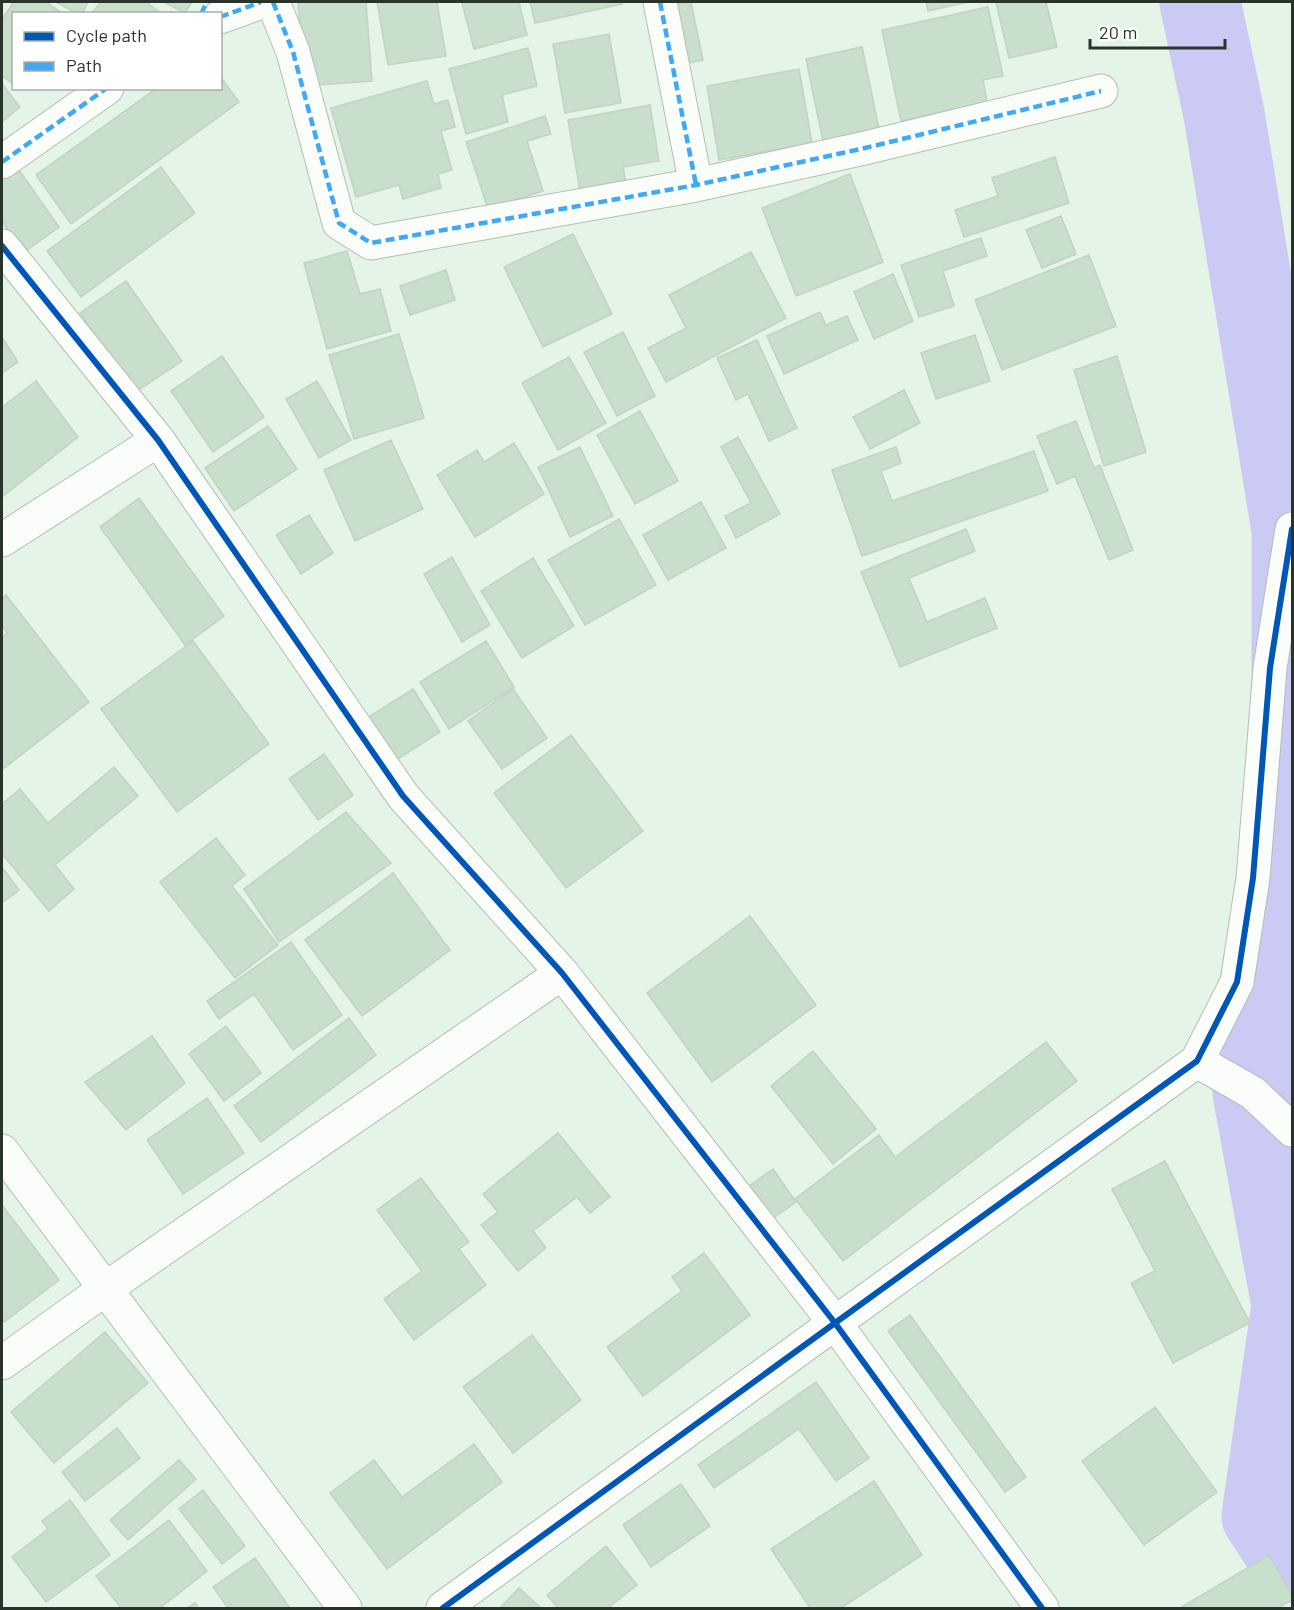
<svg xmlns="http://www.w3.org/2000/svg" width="1294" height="1610" viewBox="0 0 1294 1610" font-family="Barlow,sans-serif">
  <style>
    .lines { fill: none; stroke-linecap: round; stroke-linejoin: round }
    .river { stroke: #cbcaf5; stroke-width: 81 }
    .building { fill: #c8dfcb; stroke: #c4d1c6; stroke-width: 1.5 }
    .street-casing { stroke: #b2bfb4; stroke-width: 35 }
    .secondary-casing { stroke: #b2bfb4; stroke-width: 35 }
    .street { stroke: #fbfdfb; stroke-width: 33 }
    .secondary { stroke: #fbfdfb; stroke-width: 33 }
    .quiet { stroke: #3fa9f5; stroke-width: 4.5; stroke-dasharray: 9 4.5; stroke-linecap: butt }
    .cycleway-casing { stroke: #fff; stroke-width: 10 }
    .cycleway { stroke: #0057b8; stroke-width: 6 }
  </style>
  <rect width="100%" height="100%" fill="#e4f4e6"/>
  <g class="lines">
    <path class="river" d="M1200,2L1224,114L1292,530V937L1253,1093L1292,1305L1262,1516L1292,1562"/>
  </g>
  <path class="building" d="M14,2H46L64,14H14V80L11,82L2,76V19Z
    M56,2H88L82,14H78Z
    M101,2H146L162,14H91Z
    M164,2H192L185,13Z
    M298,2H366L372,81L305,86Z
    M377,2H437L446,56L388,65Z
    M466,2H519L527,35L474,49L462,3Z
    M530,2H621L622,4L535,23Z
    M691,2L703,60L685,64L672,4Z
    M926,2H968L928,11Z
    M996,2H1046L1057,47L1009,58Z
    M988,7L1003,76L983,80L987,102L901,121L882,30Z
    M609,34L621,103L565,113L553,44Z
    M862,47L879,129L823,141L806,59Z
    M528,48L537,86L502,95L508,122L466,134L449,69Z
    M799,69L812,143L719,160L707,86Z
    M220,76L239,102L71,224L36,175L157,88H220Z
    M427,81L434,104L448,100L455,127L441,131L452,170L438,174L441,188L403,199L399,185L356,197L331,108Z
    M2,84L20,107L2,122Z
    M650,105L659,161L623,167L627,190L581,197L568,120Z
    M545,116L551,134L527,141L543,191L488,209L466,142Z
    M1055,157L1069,203L964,237L955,210L998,196L992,178Z
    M17,167L59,227L23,253L2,221V178Z
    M161,167L195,213L81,297L47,251Z
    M850,174L883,262L796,296L762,208Z
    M1061,216L1076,254L1042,268L1026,230Z
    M573,234L612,314L543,347L504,267Z
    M981,238L987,256L943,271L954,306L919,317L901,265Z
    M347,251L360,294L380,289L391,331L327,349L304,263Z
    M751,252L786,318L666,382L648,348L686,328L669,295Z
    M1089,255L1116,326L1002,370L975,300Z
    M446,270L455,300L410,315L400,286Z
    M893,274L913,321L874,339L854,292Z
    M126,281L182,361L134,393L80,313Z
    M820,312L826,325L847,316L858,340L784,374L767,336Z
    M623,332L655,396L617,416L584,352Z
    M399,334L424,418L354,439L329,355Z
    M975,335L990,381L936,399L921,353Z
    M2,337L18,362L2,373Z
    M757,340L797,428L769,441L748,394L736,400L717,358Z
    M222,356L264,417L213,452L171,391Z
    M1117,356L1146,452L1104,466L1074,370Z
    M569,357L606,423L558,450L522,383Z
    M36,381L78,437L2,497V407Z
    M317,381L351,440L319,458L286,399Z
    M904,390L920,423L870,449L853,417Z
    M640,411L678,481L635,504L597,435Z
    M1076,421L1094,468L1100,465L1133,550L1109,560L1075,476L1057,484L1037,436Z
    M268,426L297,469L234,511L205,468Z
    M738,437L780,514L736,538L725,516L751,503L721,447Z
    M391,440L423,509L355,541L324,470Z
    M514,443L544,494L475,537L437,475L477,450L484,462Z
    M580,447L613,516L570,537L538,467Z
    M896,447L901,463L881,471L892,501L1034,451L1048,491L862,556L832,470Z
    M139,498L224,616L185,645L100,527Z
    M701,502L726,548L668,580L643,535Z
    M309,515L333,553L301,574L276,535Z
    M619,519L656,585L585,625L548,560Z
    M966,529L975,551L909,578L927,622L985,598L997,628L900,667L861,572Z
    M452,557L490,625L462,642L424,574Z
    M533,558L574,626L522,658L481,591Z
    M6,595L89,702L3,769L2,767V637L7,633L2,626V599Z
    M193,641L269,744L177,812L101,709Z
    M486,641L514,687L449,729L420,682Z
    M413,689L440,732L395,761L367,718Z
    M513,689L547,738L502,769L468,721Z
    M571,735L643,831L566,888L494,793Z
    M324,754L353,795L318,820L289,779Z
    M114,767L138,796L55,865L74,889L49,911L2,854V804L20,789L48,823Z
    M346,812L391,863L279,942L244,889Z
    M216,838L245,875L232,886L278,945L235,978L160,882Z
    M2,867L19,890L2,903Z
    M393,873L450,950L362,1016L305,940Z
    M750,916L816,1005L712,1082L647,993Z
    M291,942L342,1015L293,1050L254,994L219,1019L207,1001Z
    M349,1018L376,1055L261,1142L234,1106Z
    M226,1026L261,1073L224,1101L189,1054Z
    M152,1036L185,1083L126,1130L85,1082Z
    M1046,1042L1077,1081L843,1261L795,1199L879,1135L895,1157Z
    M813,1051L876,1129L833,1164L771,1086Z
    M207,1098L244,1153L183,1194L147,1140Z
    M558,1133L610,1197L590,1213L577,1197L533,1231L546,1248L518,1271L481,1225L498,1212L483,1194Z
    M1165,1161L1250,1323L1173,1363L1131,1283L1155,1271L1112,1189Z
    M773,1169L796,1202L766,1223L743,1190Z
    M421,1178L469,1242L459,1249L486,1285L414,1340L384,1299L422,1271L377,1210Z
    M2,1205L59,1280L4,1322L2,1319Z
    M704,1253L750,1315L643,1396L607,1347L682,1291L672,1277Z
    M910,1315L1026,1477L1005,1492L888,1331Z
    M105,1332L148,1383L54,1463L11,1412Z
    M532,1335L581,1400L513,1453L463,1387Z
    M816,1382L869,1458L836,1481L799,1429L714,1488L698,1465Z
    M1155,1407L1217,1492L1144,1545L1082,1461Z
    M117,1428L140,1458L85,1501L62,1472Z
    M474,1444L502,1482L387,1569L330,1493L374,1460L402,1497Z
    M179,1460L196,1479L128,1540L110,1520Z
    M874,1481L922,1555L841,1608H810L771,1549Z
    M681,1484L710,1526L651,1567L623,1525Z
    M203,1490L245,1546L222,1564L179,1509Z
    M70,1500L110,1555L46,1602L12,1557L48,1529L42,1521Z
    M169,1520L207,1571L160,1608H121L96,1576Z
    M606,1546L637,1585L608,1608H558L547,1595Z
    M1269,1555L1292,1595V1600L1278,1608H1180Z
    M255,1558L290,1608H228L213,1587Z
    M519,1588L541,1608H500Z
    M195,1603L199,1608H187Z"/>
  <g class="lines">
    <g class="street-casing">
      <path id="street" d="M273,2L293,52L339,223L371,243L696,185L865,148L1101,91
        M660,2L696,185
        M220,17L261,2
        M2,162L107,88
        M2,246L158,440L403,796L562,973L835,1323
        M2,540L158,440
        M1197,1061L1253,1093L1292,1130
        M2,1151L345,1608
        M2,1363L105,1289L562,973"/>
    </g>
    <g class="secondary-casing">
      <path id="secondary" d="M443,1608L835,1323
        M1042,1608L835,1323L1197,1061L1237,982L1253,878L1270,668L1292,529"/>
    </g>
    <use href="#street" class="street"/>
    <use href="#secondary" class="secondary"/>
    <path class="quiet" d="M273,2L293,52L339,223L371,243L696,185L865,148L1101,91
      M660,2L696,185
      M201,14L207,2
      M220,17L261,2
      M2,162L107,88"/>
    <g class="cycleway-casing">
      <path id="cycleway" d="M2,246L158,440L403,796L562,973L835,1323L443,1608
        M1042,1608L835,1323L1197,1061L1237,982L1253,878L1270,668L1292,529"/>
    </g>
    <use href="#cycleway" class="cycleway"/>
  </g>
  <rect width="1294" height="1610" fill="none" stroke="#283329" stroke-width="6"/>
  <rect x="12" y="12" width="210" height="78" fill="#ffffff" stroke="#a9ada9" stroke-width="1.5"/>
  <rect x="24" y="32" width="30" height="9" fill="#0057b8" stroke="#a9ada9" stroke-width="1.5"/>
  <text x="66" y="42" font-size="18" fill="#283329">Cycle path</text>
  <rect x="24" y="62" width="30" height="9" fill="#3fa9f5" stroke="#a9ada9" stroke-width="1.5"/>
  <text x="66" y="72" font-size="18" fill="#283329">Path</text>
  <path d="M1090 39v9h135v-9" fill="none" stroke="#283329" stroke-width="3"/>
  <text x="1099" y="39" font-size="18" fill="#283329" stroke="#ffffff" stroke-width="4.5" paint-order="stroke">20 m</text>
</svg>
